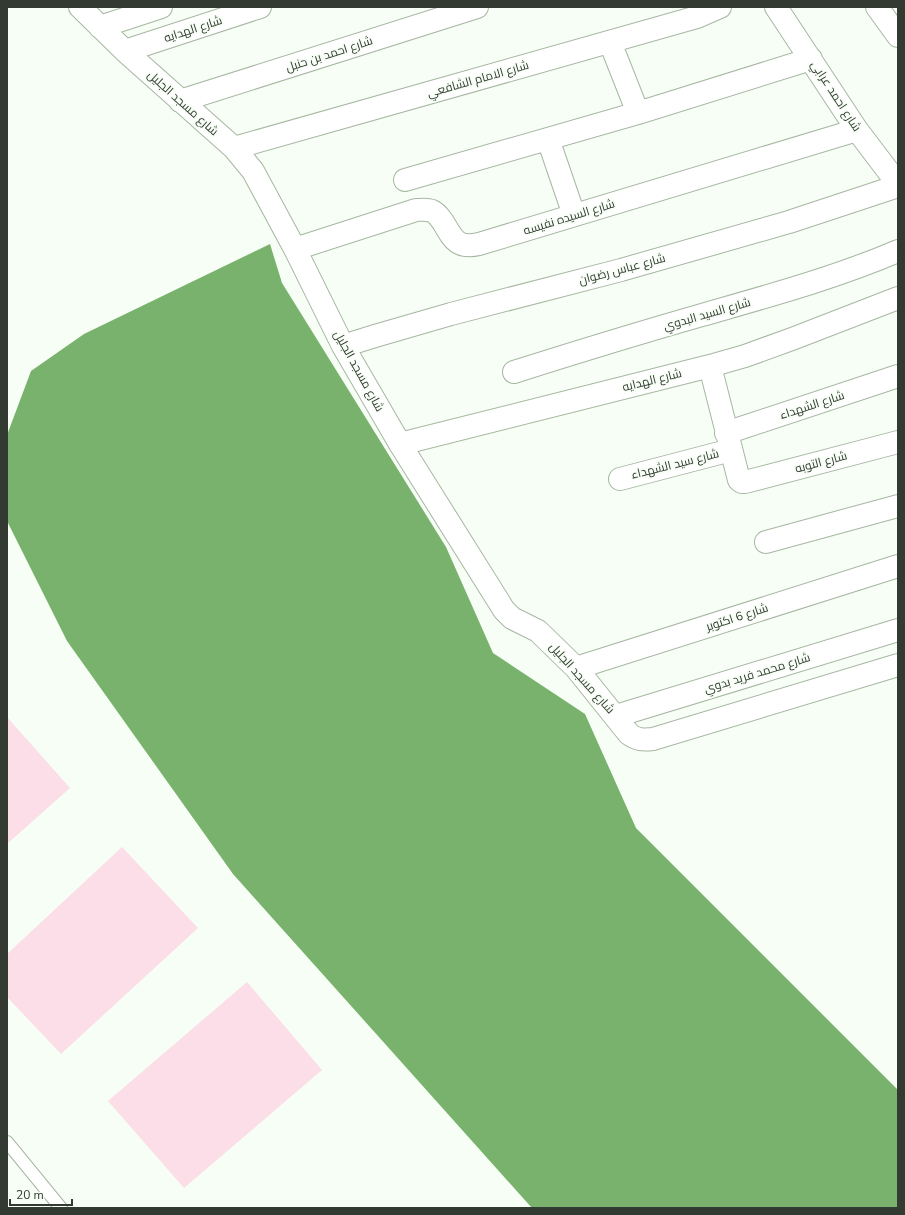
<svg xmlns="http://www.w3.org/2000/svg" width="905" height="1215" viewBox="0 0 905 1215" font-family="'Nunito Sans',Cairo,sans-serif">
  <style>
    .water { fill: #79b26d }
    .building { fill: #fbdee7 }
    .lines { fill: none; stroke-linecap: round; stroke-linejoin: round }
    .service-casing { stroke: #a6b7a2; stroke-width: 14 }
    .minor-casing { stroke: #a6b7a2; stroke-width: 24 }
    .service { stroke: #fff; stroke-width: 12 }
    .minor { stroke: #fff; stroke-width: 22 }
    .labels { text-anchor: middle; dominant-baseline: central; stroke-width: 3.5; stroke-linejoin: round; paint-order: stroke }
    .street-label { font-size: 12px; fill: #333a31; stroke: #f7fef5 }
  </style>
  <rect width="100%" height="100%" fill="#f7fef5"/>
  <path class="water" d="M270,244L282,283L446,547L493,653L585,714L636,828L898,1090V1208H532L233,874L67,641L7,521V435L31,371L84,334Z"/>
  <path class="building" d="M7,717L70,788L7,844Z
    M122,847L198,928L61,1054L7,997V954Z
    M247,982L322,1070L184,1188L108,1101Z"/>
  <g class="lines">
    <g class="service-casing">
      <path id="service" d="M7,1142L61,1208"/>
    </g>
    <g class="minor-casing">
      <path id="minor" d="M80,7L125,51L234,148L253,171L295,249L343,346L400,444L504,610L512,618L538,631L576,668L629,734C637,740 643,740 653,739L898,665
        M776,7L857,130L898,184
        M877,7L898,36
        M100,27L161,7
        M610,42L638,113
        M125,51L260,7
        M180,101L477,7
        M548,139L574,215
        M234,148L697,17L720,7
        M405,180L638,113L811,59
        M295,249L416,210C421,210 427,209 432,211C437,213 440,218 443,222C453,239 457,249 479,244L857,130
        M343,346L375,336L451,314L621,270L789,222L898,186
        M710,366L739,480L742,482H745L898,442
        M514,372C577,352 639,333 702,315C768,296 835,278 898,251
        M726,433L898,376
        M400,444L710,366L745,356L792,339L898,298
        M620,479L731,450
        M766,542L898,506
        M576,668L898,566
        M616,716L898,630"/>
    </g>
    <use href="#service" class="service"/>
    <use href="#minor" class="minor"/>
  </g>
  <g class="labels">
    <g class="street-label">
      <text transform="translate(193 29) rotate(-18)">شارع الهدايه</text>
      <text transform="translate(329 54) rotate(-18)">شارع احمد بن حنبل</text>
      <text transform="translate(478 79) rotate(-16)">شارع الامام الشافعي</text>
      <text transform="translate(836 96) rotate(57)">شارع احمد عرابي</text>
      <text transform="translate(183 103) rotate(42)">شارع مسجد الجليل</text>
      <text transform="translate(569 217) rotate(-17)">شارع السيده نفيسه</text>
      <text transform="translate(622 269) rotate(-15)">شارع عباس رضوان</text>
      <text transform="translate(707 314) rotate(-16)">شارع السيد البدوي</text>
      <text transform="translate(359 371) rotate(61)">شارع مسجد الجليل</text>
      <text transform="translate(652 380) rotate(-14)">شارع الهدايه</text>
      <text transform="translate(812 405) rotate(-18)">شارع الشهداء</text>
      <text transform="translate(821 462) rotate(-15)">شارع التوبه</text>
      <text transform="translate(675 464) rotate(-14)">شارع سيد الشهداء</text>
      <text transform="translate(737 617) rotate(-18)">شارع 6 اكتوبر</text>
      <text transform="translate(757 673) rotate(-17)">شارع محمد فريد بدوي</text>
      <text transform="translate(582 678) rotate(48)">شارع مسجد الجليل</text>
    </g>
  </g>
  <rect width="905" height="1215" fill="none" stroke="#333a31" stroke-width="16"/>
  <path d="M10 1199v6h62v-6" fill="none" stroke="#333a31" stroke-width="2"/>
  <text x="16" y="1199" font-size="12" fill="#333a31" stroke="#f7fef5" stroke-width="3" paint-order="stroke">20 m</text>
</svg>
